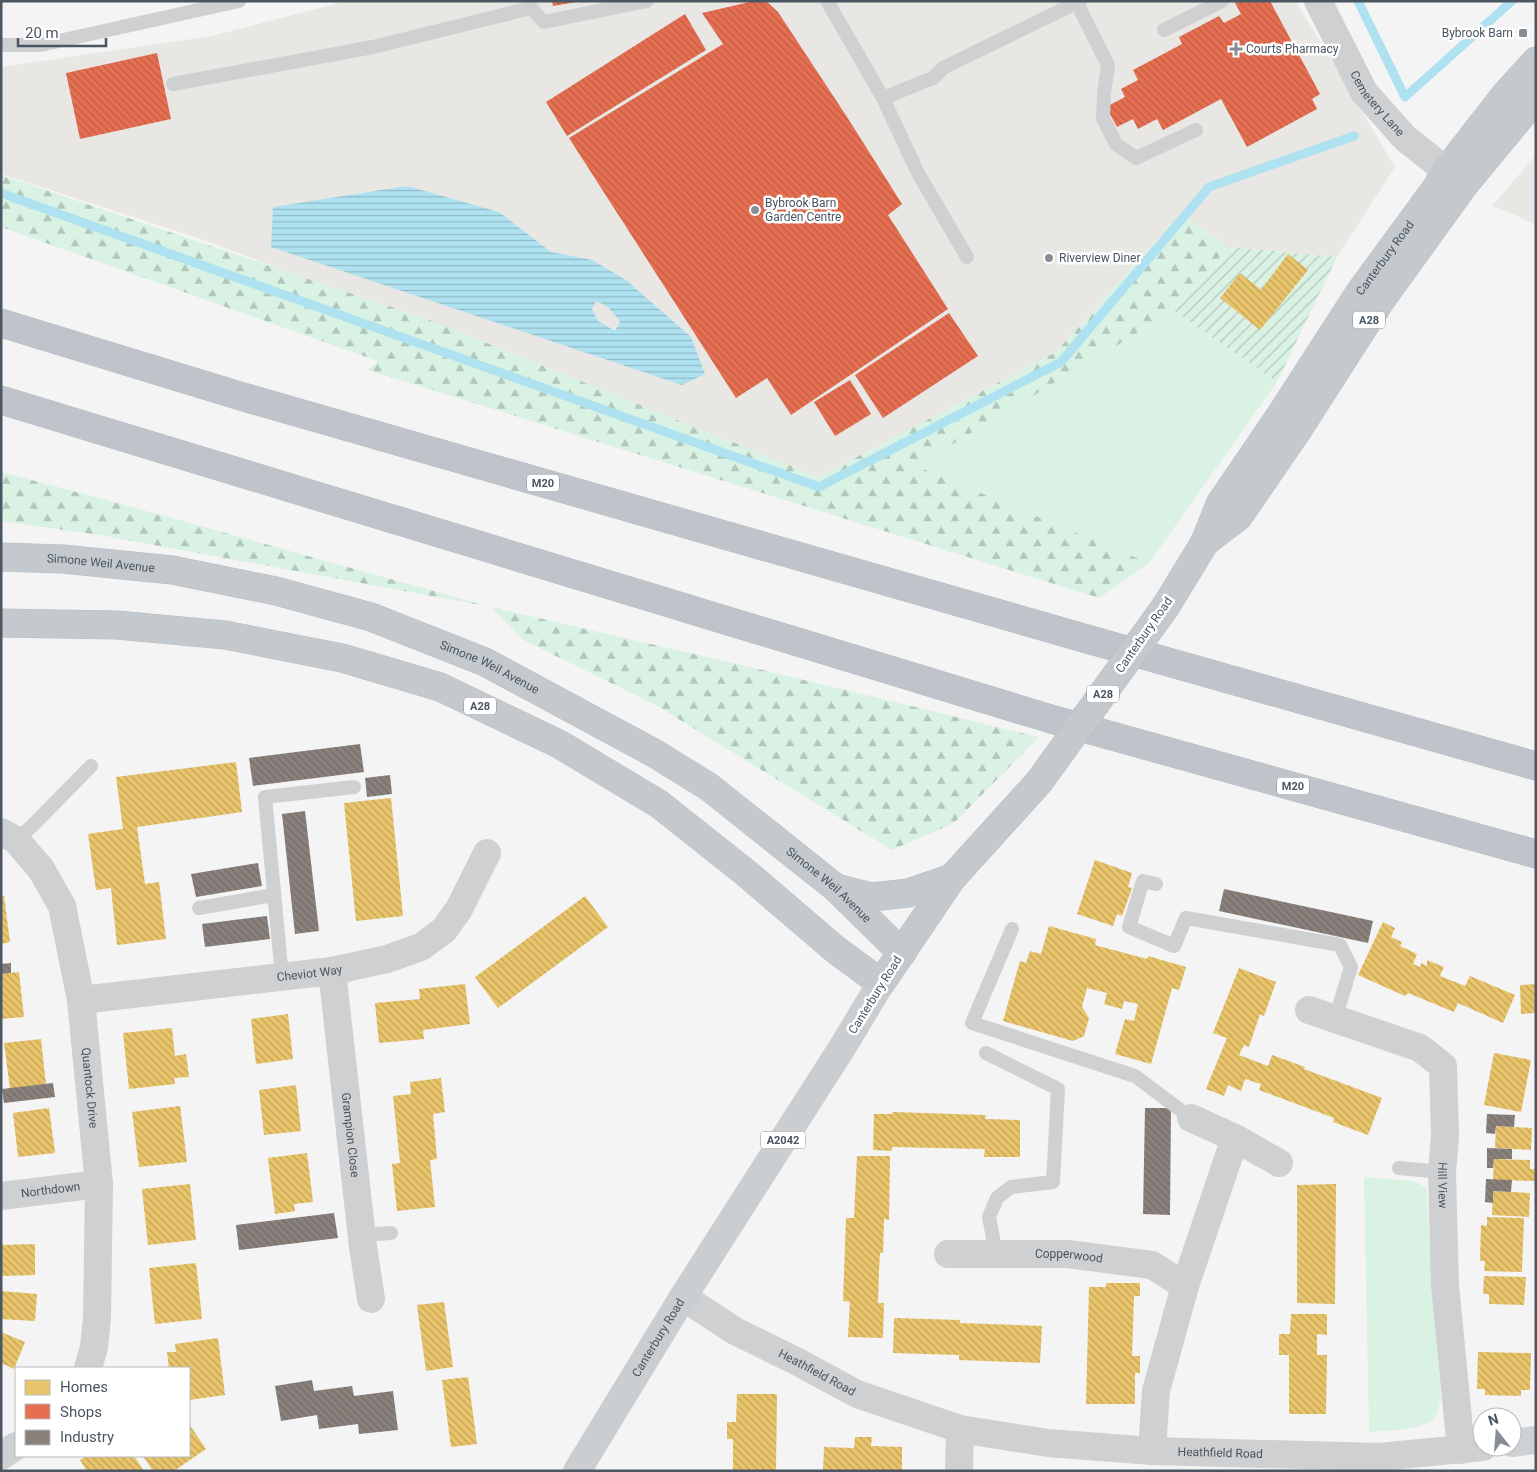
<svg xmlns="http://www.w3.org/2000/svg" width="1537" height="1472" viewBox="0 0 1537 1472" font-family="Roboto,sans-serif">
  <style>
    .commercial { fill: #e8e7e3 }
    .green { fill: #d9f2e3 }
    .forest { fill: url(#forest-firs) }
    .garden { fill: url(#garden-furrows); fill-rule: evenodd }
    .water { fill: url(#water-rules); fill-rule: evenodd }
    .homes { fill: url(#homes-back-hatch) }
    .shops { fill: url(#shops-back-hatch) }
    .industry { fill: url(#industry-back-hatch) }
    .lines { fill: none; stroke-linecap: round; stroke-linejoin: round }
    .stream { stroke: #aee2f0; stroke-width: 9 }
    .trunk-casing { stroke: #b9bec3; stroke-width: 29 }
    .motorway-casing { stroke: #b9bec3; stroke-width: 29 }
    .service { stroke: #ced0d2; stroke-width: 14 }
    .minor { stroke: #ced0d2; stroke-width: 28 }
    .primary { stroke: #caced1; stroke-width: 28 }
    .trunk { stroke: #c4c9cd; stroke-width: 28 }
    .motorway { stroke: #bec4c9; stroke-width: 28 }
    .trunk-bridge-casing { stroke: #b9bec3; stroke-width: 29; stroke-linecap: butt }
    .trunk-bridge { stroke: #c4c9cd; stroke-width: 28 }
    .poi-dot { fill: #868d94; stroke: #fff; stroke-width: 2 }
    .labels { text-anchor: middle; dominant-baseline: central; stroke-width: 5; stroke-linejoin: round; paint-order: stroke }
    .shield { fill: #fff; stroke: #808990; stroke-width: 1 }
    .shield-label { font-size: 11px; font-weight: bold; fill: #4a5661 }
    .poi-label { font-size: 12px; fill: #4a5661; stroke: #fff; text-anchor: start }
    .street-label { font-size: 12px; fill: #4a5661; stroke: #fff }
  </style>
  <defs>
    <pattern id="forest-firs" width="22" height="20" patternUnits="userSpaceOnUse" patternTransform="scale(1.25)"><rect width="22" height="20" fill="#d9f2e3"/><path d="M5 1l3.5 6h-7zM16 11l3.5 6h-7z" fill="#b2c7bb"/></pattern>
    <pattern id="garden-furrows" width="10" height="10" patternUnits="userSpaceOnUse" patternTransform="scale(1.25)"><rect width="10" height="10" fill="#d9f2e3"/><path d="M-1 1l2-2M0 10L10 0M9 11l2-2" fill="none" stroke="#b2c7bb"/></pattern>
    <pattern id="water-rules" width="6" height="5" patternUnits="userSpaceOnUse" patternTransform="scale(1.25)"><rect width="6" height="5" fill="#aee2f0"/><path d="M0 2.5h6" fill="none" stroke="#90bac6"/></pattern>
    <pattern id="homes-back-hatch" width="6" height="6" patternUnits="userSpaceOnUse" patternTransform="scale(1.25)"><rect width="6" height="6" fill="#e9c46a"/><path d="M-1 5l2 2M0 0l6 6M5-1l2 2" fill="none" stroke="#bfa25b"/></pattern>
    <pattern id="shops-back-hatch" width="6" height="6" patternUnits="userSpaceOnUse" patternTransform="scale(1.25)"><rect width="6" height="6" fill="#e76f51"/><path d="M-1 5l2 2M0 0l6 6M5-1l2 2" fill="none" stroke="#bd5e47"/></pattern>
    <pattern id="industry-back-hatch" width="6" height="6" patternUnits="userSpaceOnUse" patternTransform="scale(1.25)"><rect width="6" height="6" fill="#8a817c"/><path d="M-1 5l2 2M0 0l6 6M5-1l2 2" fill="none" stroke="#736c69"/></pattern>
  </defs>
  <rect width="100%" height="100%" fill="#f4f4f4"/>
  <path class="commercial" d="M347,1H1296L1395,167L1337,257L1229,247L1180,215L1056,352L819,477L210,242L1,174V67L212,36Z
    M1536,155V225L1509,212L1492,206Z"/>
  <path class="green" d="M1174,311L1277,382L1149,563L915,466Z
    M1364,1177L1412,1181L1426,1187L1441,1399C1439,1404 1438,1414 1435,1418C1425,1430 1383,1431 1369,1432Z"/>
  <path class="forest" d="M1,175L427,319L819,477L1056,352L1180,215L1229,247L1174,311L916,466L1149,563L1099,598L368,370L378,361L1,227Z
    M1,472L103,499L491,607L767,671L1039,737L954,823L892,850L654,704L523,640L491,607L100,535L1,521Z"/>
  <path class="garden" d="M1229,247L1337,257L1277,382L1174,311ZM1288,255L1308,270L1260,330L1220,298L1240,273L1261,290Z"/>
  <path class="water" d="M407,186L499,212L551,252L592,260L626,280L691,337L705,374L682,385L271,247L273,207ZM596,301L608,307L620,321L615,331L598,321L592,309Z"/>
  <path class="homes" d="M1288,254L1308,270L1260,330L1220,298L1240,273L1261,290Z
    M236,762L242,812L137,827L145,884L159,882L166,939L117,945L111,888L96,890L88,834L123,829L116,777Z
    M391,798L403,916L356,921L344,803Z
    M1095,860L1132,873L1128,887L1132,888L1122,916L1117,914L1113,926L1077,914Z
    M1,896H4L10,942L1,944Z
    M585,896L608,927L498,1008L475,977Z
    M1383,922L1395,928L1391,937L1402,942L1400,946L1417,954L1413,964L1420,967L1421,963L1427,966V960L1444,967L1440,976L1465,986L1470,976L1515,995L1503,1023L1458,1003L1454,1012L1408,993L1405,996L1358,975Z
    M1049,926L1096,939L1095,945L1147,959L1148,956L1186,967L1179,990L1172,988L1151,1064L1115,1054L1125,1019L1134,1021L1138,1004L1124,1001L1122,1009L1104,1004L1107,993L1087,988L1082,1007L1089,1018L1084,1036L1073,1041L1003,1021L1020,961L1026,963L1030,951L1041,954Z
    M1239,968L1276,982L1264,1016L1260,1014L1249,1047L1244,1045L1239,1055L1268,1066L1272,1055L1305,1067L1304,1069L1382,1098L1368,1135L1333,1122L1334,1118L1259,1090L1261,1084L1245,1079L1241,1091L1228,1085L1224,1096L1206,1089L1227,1038L1213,1033Z
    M19,972L24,1017L1,1019V974Z
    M465,984L470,1024L423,1030L424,1039L379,1043L375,1003L420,999L419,989Z
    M1536,984V1013L1521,1014L1520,985Z
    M288,1014L293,1059L256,1064L251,1019Z
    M172,1028L175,1056L186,1054L189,1077L174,1078L175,1084L129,1089L123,1033Z
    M41,1039L46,1084L10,1089L4,1043Z
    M1494,1053L1531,1060L1521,1112L1484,1105Z
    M441,1078L445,1112L433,1114L437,1159L430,1160L435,1207L397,1211L392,1164L400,1163L393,1096L411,1094L410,1082Z
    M296,1085L301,1131L264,1135L259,1090Z
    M180,1106L187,1162L139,1167L132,1112Z
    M49,1108L55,1153L18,1157L13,1113Z
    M892,1112L986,1115L985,1119L1020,1120V1157H984L985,1149L892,1147V1151L873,1150L874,1114H893Z
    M1496,1126L1532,1128L1531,1150L1495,1148Z
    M307,1153L313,1202L294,1204L295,1211L275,1214L268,1158Z
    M857,1156H890L889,1220L884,1219L883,1253H880L879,1270L878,1303H884L883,1338L848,1337L850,1302L843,1301L846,1218H854Z
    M1494,1159L1530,1160V1169H1536V1181L1493,1180Z
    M190,1184L196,1240L148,1245L142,1189Z
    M1336,1184L1335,1304L1297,1303V1185Z
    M1493,1191L1530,1193L1529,1217L1492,1215Z
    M1487,1217L1524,1218L1522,1272L1484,1271L1485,1261H1480L1481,1225L1487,1226Z
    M35,1244V1275L1,1276V1245Z
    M196,1263L202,1319L155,1324L149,1268Z
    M1484,1276L1526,1277L1524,1305L1489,1304V1294H1483Z
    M1106,1283H1140V1296H1134L1132,1356H1140V1373H1135V1404H1086L1089,1287H1106Z
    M1,1291L37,1294L35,1321L1,1319Z
    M444,1302L453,1367L426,1371L417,1305Z
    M1291,1314H1327V1335L1317,1334V1355H1327L1326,1414H1289V1355H1279V1334H1290Z
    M894,1318L960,1320V1323L1042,1326L1040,1363L959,1360V1355L893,1353Z
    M1,1332L25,1342L14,1369L1,1363Z
    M218,1338L225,1395L189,1400V1368H169L167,1352H176L175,1344Z
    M1478,1352L1531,1353L1530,1390H1521V1396L1485,1395V1389H1477Z
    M468,1377L477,1444L451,1447L442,1380Z
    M737,1394H777L776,1471H733V1439H727V1422H736Z
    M189,1424L206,1449L174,1471H153L143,1456H189Z
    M855,1437H872L871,1446L902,1447V1471H823L824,1447L854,1448Z
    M86,1456H134L144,1471H87L80,1460Z"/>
  <path class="shops" d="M552,1H576V2L553,6Z
    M754,1H766L778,12L847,117L902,204L888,215L948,309L791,415L767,378L736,398L569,138L723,44L702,13Z
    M1237,1H1270L1320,94L1312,99L1317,109L1247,147L1221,99L1163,130L1157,119L1138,129L1133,119L1117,127L1106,107L1125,97L1121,89L1138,80L1133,70L1182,44L1179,37L1219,16L1224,23L1241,14L1235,3Z
    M685,14L706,50L567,136L546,102Z
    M157,53L171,119L80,139L66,73Z
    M949,313L978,356L883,418L855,375Z
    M850,380L871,414L835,436L814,402Z"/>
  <path class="industry" d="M360,744L364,772L253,786L249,758Z
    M390,775L392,794L367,797L365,778Z
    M305,811L319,931L295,934L282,814Z
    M258,863L262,886L196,897L191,874Z
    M1224,889L1373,921L1368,943L1219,911Z
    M267,916L270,939L205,947L202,924Z
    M11,963V973L1,974V964Z
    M53,1083L55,1097L4,1103L2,1089Z
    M1145,1108H1171L1170,1215L1143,1214Z
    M1487,1114L1515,1115L1514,1127L1496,1126L1495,1134L1486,1133Z
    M1487,1148L1512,1149V1159H1494L1493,1168H1487Z
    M1486,1179L1512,1180L1511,1192L1493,1191V1203L1485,1202Z
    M334,1213L338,1238L239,1250L236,1225Z
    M312,1380L314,1391L352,1386L354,1396L393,1391L398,1430L359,1434L358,1424L319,1429L317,1415L281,1421L275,1386Z"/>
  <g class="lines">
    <path class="stream" d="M1358,1L1405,97L1512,1
      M1,193L819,487L1061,362L1209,187L1354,136"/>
    <g class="trunk-casing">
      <g id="trunk">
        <path d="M1205,542L1238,517L1299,428L1381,300L1464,185L1536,98"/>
        <path id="s10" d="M1,557L63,559L172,570L276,591L371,617L485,662L654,753L709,787L836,888L902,953"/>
        <path id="s11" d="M1166,606L1205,542L1220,504L1280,416L1360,292L1437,187L1446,171L1506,94L1536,61"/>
        <path d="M1,623L117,625L225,635L342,658L440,687L559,744L659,804L746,873L836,950L881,983L952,878L1039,782"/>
        <path d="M836,888L872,897L908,893L952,878"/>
      </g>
    </g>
    <g class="motorway-casing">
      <path id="motorway" d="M1,323L240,396L1087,639L1536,766
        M1,400L1051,719L1536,854"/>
    </g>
    <path class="service" d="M827,1L883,98L918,173L967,257
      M1077,3L1108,65L1104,94L1103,118L1116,144L1136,158L1196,130
      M1164,30L1222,1
      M1,45H41L239,1
      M173,84L373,47L531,8L544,22L647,1
      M883,98L933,78L943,68L1080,1
      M16,840L31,827L91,766
      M1156,884L1143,881L1129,927L1174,946L1186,918L1340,945L1351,967L1335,1019
      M199,908L274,895
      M1012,929L972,1023L1135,1076L1191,1118
      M282,977L265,797L354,787
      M986,1053L1058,1089L1053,1182L1011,1187L997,1198L989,1217L996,1254
      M1399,1168L1442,1172
      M362,1235L391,1233"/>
    <g class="minor">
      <path id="s1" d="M1318,1L1364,92L1405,138L1464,185"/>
      <path id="s2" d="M1,832L16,840L41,869L62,906L81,1000L99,1184L97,1318L94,1347L88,1368"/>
      <path id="s3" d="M332,971L363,1247L371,1299"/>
      <path id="s4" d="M81,1000L332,971L387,959L421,947L444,930L459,909L487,853"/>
      <path id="s5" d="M1309,1010L1420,1048L1443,1066L1445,1136L1442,1172L1445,1285L1461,1450"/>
      <path d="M1191,1118L1235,1138L1279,1163"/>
      <path id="s6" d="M1,1196L99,1184"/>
      <path id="s7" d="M948,1254H1067L1152,1265L1185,1286"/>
      <path id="s8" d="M683,1297L735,1331L796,1361L857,1394L960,1429L1048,1443L1152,1451L1379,1457L1483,1447"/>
      <path d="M1512,1443L1536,1440"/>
      <path d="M1152,1451L1156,1391L1185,1286L1235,1138"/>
      <path d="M1,1456L16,1446"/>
      <path d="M959,1471L960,1429"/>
    </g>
    <path class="primary" id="s9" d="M577,1471L683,1297L845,1043L881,983"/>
    <use href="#trunk" class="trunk"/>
    <use href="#motorway" class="motorway"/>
    <g class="trunk-bridge-casing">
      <path id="trunk-bridge" d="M1039,782L1166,606"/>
    </g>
    <use href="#trunk-bridge" class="trunk-bridge"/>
  </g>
  <g class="poi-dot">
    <rect x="1518" y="28" width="10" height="10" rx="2.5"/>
    <path d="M1233.5 41.5h5v5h5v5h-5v5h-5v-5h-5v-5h5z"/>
    <circle cx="755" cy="210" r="5"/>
    <circle cx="1049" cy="258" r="5"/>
  </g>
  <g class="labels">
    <g class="shield">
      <rect x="1353" y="311.5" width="32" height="17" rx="4"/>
      <rect x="527" y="474.5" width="32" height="17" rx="4"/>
      <rect x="1087" y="685.5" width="32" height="17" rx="4"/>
      <rect x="464" y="697.5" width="32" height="17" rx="4"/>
      <rect x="1277" y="777.5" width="32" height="17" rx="4"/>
      <rect x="760.5" y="1131.5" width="45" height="17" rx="4"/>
    </g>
    <g class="shield-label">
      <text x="1369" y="320">A28</text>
      <text x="543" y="483">M20</text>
      <text x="1103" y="694">A28</text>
      <text x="480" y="706">A28</text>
      <text x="1293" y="786">M20</text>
      <text x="783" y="1140">A2042</text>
    </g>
    <g class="poi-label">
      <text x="1513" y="33" text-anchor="end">Bybrook Barn</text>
      <text x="1246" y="49">Courts Pharmacy</text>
      <text x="765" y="203">Bybrook Barn<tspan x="765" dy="14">Garden Centre</tspan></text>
      <text x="1059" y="258">Riverview Diner</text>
    </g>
    <g class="street-label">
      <text stroke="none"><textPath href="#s1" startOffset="119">Cemetery Lane</textPath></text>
      <text stroke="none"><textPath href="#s11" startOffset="412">Canterbury Road</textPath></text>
      <text stroke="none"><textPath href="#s10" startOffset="100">Simone Weil Avenue</textPath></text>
      <text transform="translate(1144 635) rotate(-55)">Canterbury Road</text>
      <text stroke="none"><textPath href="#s10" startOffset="505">Simone Weil Avenue</textPath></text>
      <text stroke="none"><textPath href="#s10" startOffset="910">Simone Weil Avenue</textPath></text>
      <text stroke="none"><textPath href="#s4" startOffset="230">Cheviot Way</textPath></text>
      <text transform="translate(875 995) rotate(-58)">Canterbury Road</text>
      <text stroke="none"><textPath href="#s2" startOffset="282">Quantock Drive</textPath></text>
      <text stroke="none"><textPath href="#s3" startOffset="165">Grampion Close</textPath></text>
      <text stroke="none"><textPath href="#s5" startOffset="266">Hill View</textPath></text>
      <text stroke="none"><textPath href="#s6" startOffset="50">Northdown</textPath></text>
      <text stroke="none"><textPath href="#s7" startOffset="121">Copperwood</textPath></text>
      <text stroke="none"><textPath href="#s9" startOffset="156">Canterbury Road</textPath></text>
      <text stroke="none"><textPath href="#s8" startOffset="154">Heathfield Road</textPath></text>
      <text stroke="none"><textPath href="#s8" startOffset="570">Heathfield Road</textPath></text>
    </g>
  </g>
  <rect width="1537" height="1472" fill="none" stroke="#4a5661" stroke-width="5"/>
  <rect x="15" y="1367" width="175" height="90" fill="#ffffff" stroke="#b7bbc0"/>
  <rect x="25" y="1380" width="25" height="15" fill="#e9c46a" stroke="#b7bbc0"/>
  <text x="60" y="1392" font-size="15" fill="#4a5661">Homes</text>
  <rect x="25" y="1404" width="25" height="15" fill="#e76f51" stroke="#b7bbc0"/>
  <text x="60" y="1417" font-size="15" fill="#4a5661">Shops</text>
  <rect x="25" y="1430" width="25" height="15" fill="#8a817c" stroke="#b7bbc0"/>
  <text x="60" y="1442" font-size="15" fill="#4a5661">Industry</text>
  <g transform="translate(1497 1432) rotate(343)"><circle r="24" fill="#ffffff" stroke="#b7bbc0"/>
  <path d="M0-4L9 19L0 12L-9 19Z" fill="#868d94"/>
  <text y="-8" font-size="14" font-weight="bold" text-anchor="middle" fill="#4a5661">N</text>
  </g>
  <path d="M18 38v8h88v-8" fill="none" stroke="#4a5661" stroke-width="2.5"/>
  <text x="25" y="38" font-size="15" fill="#4a5661" stroke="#ffffff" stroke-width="4" paint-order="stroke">20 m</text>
</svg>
